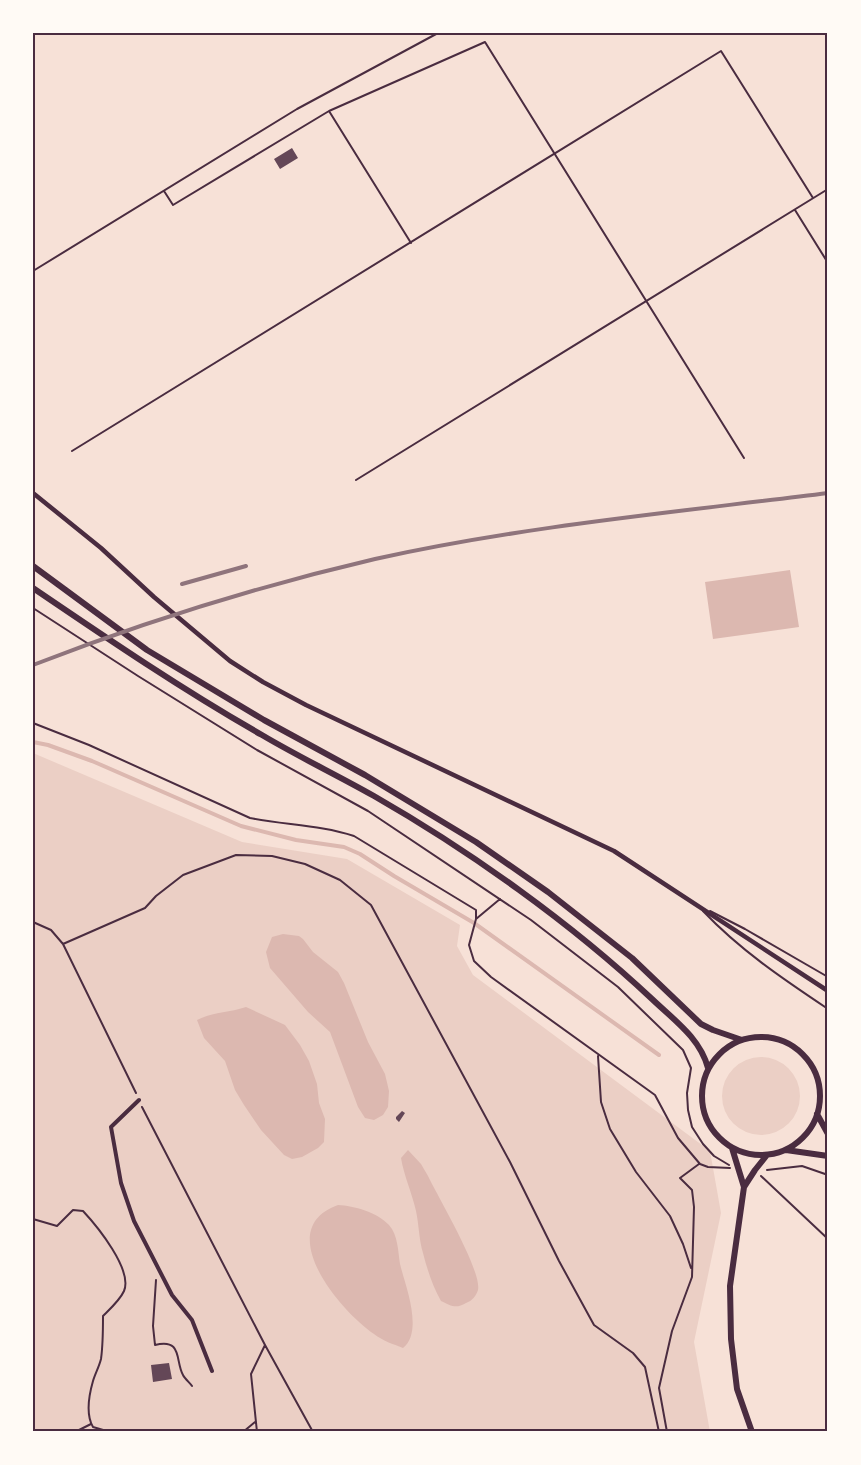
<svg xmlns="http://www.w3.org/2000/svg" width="861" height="1465" viewBox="0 0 861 1465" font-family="Commissioner,sans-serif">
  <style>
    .green { fill: #ebcfc5 }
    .water { fill: #dcb8b0 }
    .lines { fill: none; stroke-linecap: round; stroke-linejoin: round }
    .stream { stroke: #dcb8b0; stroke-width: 4 }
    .building { fill: #644757 }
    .path { stroke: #4a2c40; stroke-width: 2 }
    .service { stroke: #4a2c40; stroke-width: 2 }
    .pedestrian { stroke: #4a2c40; stroke-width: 4 }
    .minor { stroke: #4a2c40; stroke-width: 4.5 }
    .tertiary { stroke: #4a2c40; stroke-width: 6 }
    .rail { stroke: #8f747c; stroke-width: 4 }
    .neatline { fill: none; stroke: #4a2c40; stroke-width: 2 }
  </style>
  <rect width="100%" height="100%" fill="#f7e1d7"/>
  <path class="green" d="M33,753L242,842L347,859L460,925L457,946L473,975L710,1151L721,1213L694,1342L710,1432H33Z
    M722 1096a39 39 0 1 1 78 0a39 39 0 1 1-78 0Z"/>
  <path class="water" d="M790,570L799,627L713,639L705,582Z
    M283,934L299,936L303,939L313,952L338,972L344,983L368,1042L385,1074L389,1091L388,1107L383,1115L374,1120L365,1118L358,1107L330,1032L308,1012L270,968L266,952L272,937Z
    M246,1007L285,1025L300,1045L309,1061L317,1084L319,1103L325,1119L324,1142L318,1148L302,1157L292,1159L284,1155L261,1130L244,1105L235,1090L225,1061L204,1038L197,1020C213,1012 228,1013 246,1007Z
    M408,1150L421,1164L428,1176C438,1197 482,1271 478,1290C476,1296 472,1301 466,1303C456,1309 451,1306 441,1301C433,1287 427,1269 423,1253C419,1240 419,1225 416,1211C412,1193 404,1176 401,1158Z
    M338,1205C354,1206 377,1212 389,1225C398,1235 398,1251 400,1264C405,1285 424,1331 403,1348C393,1344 383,1341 374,1334C340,1311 271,1229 338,1205Z"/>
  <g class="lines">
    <path class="stream" d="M33,742L48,745L92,761L241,826L296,840L344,847L360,854L394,876L474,923L659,1055"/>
  </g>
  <path class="building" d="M292,148L298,158L280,169L274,159Z
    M402,1111L405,1113L399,1122L396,1119V1117Z
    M169,1363L172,1379L153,1382L151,1365Z"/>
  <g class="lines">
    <path class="path" d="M33,608L138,676L257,750L368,811L531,920L618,987L683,1050L691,1068L687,1093L688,1110L692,1127L703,1144L714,1156L729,1165
      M33,723L89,745L250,818C284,825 321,825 354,836L476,910V919
      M500,899L476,919L469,945L474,961L491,977L655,1095L678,1138L700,1164L708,1167L730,1168
      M33,922L51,930L63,944L136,1093
      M63,944L145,908L156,896L183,875L236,855L272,856L305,864L340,880L371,905L510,1162L559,1261L594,1325L633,1353L645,1367L659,1432
      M598,1056L601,1102L610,1129L636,1172L670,1216L683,1244L691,1268
      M142,1107L265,1345L313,1432
      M767,1170L802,1166L828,1175
      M761,1176L828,1239
      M33,1219L57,1226L73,1210L83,1211C97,1226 133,1270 124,1291C120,1300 110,1309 103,1316C103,1331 103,1345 101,1359C99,1367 95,1374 93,1381C89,1395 86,1415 93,1427L110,1432
      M156,1280L153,1326L155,1345C183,1338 175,1361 183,1375C185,1379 190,1383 192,1386
      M75,1432L91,1424
      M243,1432L255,1422
      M257,1432L251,1374L265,1345
      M667,1432L659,1388L672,1331L692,1277L694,1207L692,1190L680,1178L699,1164"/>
    <path class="service" d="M329,111L411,243
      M164,191L173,205L329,111L485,42L744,458
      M795,210L828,263
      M33,271L297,109L438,33
      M72,451L721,51L813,198
      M356,480L828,189
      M703,911C740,950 783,979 828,1009
      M710,911L745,929L828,977"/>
    <path class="pedestrian" d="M139,1100L111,1127L121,1183L134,1221L172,1295L192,1320L212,1371"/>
    <path class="minor" d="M33,493L101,548L154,597L230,661L263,682L306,705L614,851L828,991"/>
    <path class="tertiary" d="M33,566L147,650L264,720L365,775L476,842L548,892L632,958L701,1024L713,1030L742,1040
      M33,588C108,639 183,690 262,735C299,757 337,775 374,796C470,851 571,923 652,999C674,1020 700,1038 708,1068
      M702 1096a59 59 0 1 1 118 0a59 59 0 1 1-118 0Z
      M817,1114L828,1134
      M732,1148L744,1187
      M786,1150L828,1156
      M752,1432L737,1389L731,1339L730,1286L744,1187L755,1170L767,1155"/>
    <path class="rail" d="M182,584L246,566
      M33,665C144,622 259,586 375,559C524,526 677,512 828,493"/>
  </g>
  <rect width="861" height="1465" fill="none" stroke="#fffaf5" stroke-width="69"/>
  <rect x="34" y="34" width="792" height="1396" class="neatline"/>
</svg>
